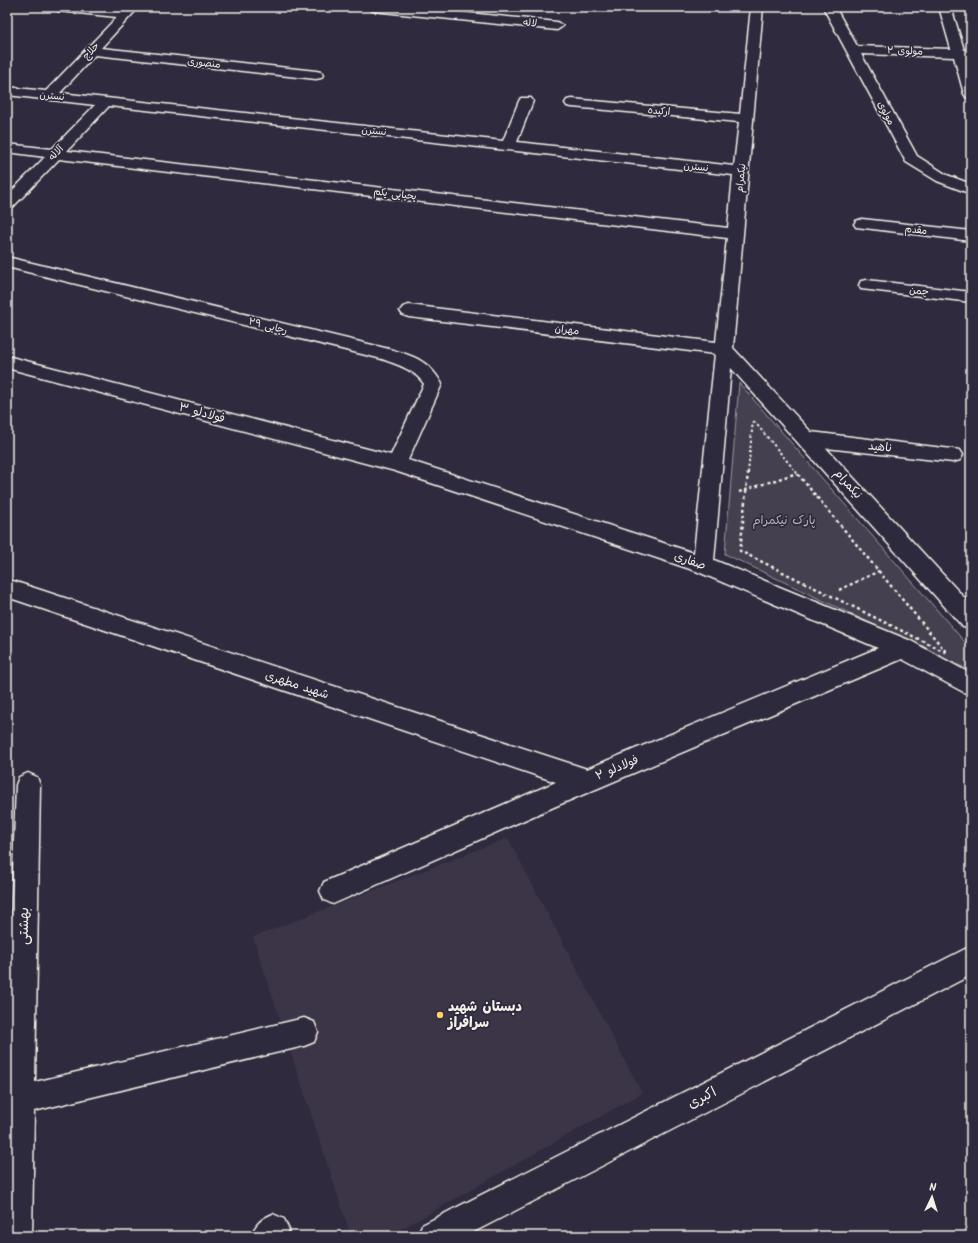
<svg xmlns="http://www.w3.org/2000/svg" width="978" height="1243" viewBox="0 0 978 1243" font-family="Kalam,'Playpen Sans Arabic',sans-serif">
  <style>
    .built { fill: #3b3647 }
    .green { fill: #454050; stroke: #9c989c }
    .lines { fill: none; stroke-linecap: round; stroke-linejoin: round }
    .street-casing { stroke: #f4f1e8; stroke-width: 3 }
    .path-far1 { stroke: #f4f1e8; stroke-width: 2; stroke-dasharray: 2.5 2.5; stroke-linecap: butt }
    .path { stroke: #f4f1e8; stroke-width: 2.5; stroke-dasharray: 3 3; stroke-linecap: butt }
    .street { fill: #2f2a3d; fill-rule: evenodd }
    .poi-dot { fill: #ffd166; stroke: #2f2a3d; stroke-width: 1.5 }
    .labels { text-anchor: middle; dominant-baseline: central; stroke-width: 3.5; stroke-linejoin: round; paint-order: stroke }
    .far-street-label { font-size: 10px; fill: #f4f1e8; stroke: #2f2a3d }
    .street-label { font-size: 12px; fill: #f4f1e8; stroke: #2f2a3d }
    .park-label { font-size: 12px; fill: #b7b3b3; stroke: #2f2a3d }
    .near-street-label { font-size: 14px; fill: #f4f1e8; stroke: #2f2a3d }
    .near-poi-label { font-size: 14px; font-weight: bold; fill: #f4f1e8; stroke: #2f2a3d; text-anchor: start }
  </style>
  <rect width="100%" height="100%" fill="#2f2a3d"/>
  <filter id="ink" filterUnits="userSpaceOnUse"><feTurbulence type="fractalNoise" baseFrequency=".025" numOctaves="2"/><feDisplacementMap in="SourceGraphic" scale="8" xChannelSelector="R" yChannelSelector="G"/><feConvolveMatrix kernelMatrix="1 2 1 2 8 2 1 2 1" color-interpolation-filters="sRGB"/></filter>
  <g filter="url(#ink)">
    <path class="built" d="M508,838L642,1093L389,1236H351L253,937Z"/>
    <path class="green" d="M739,383L971,649V671L725,554Z"/>
    <g class="lines">
      <g class="street-casing">
        <path id="street" d="M52,7H94L123,10L126,7H139L101,48L316,71L321,72L323,75L321,78L316,79L95,55L60,93L503,141L519,101L521,98H531L533,101L517,142L734,166L739,122L572,107L567,106L565,103L567,100L572,99L740,114L751,7H763L733,348L811,432L960,450L963,455L960,460L953,462L826,448L971,605V629L963,627L731,368L714,560L911,641L971,674V696L902,659L556,806L342,900L333,904L324,900L320,891L324,882L556,782L7,597V579L587,769L878,648L696,571L395,471L7,368V356L391,455L424,384C414,369 398,365 382,359L7,267V257L385,348C411,355 428,359 442,384L408,460L694,553L715,354L409,317L403,315L400,311L403,307L409,305L716,342L727,238L59,159L12,208L7,210V196L45,157L7,152V144L52,149L95,105L7,95V87L46,91L117,17L58,11ZM109,106L733,175L728,228L67,151Z
          M367,7H408L557,22L563,26L557,30L373,11Z
          M823,7H835L857,46L951,49L939,7H951L964,50H971V58H967L971,72V98L966,97L964,94L954,57L861,54L917,156L947,175L971,184V194L937,181L906,162Z
          M862,219L971,231V241L856,227L854,224L856,221Z
          M867,280L971,292V302L861,289L859,285L861,281Z
          M28,773L37,777L40,785L35,1082L304,1018L314,1022L318,1032L314,1042L304,1046L34,1111L32,1236H7V1036L16,785L19,777Z
          M971,946V975L466,1236H417L422,1225Z
          M273,1214L284,1219L289,1230L286,1236H251C256,1224 261,1219 273,1214Z"/>
      </g>
      <path class="path-far1" d="M748,473L753,420L797,473"/>
      <path class="path" d="M748,472L740,551L947,653L796,472
        M739,492L797,473
        M839,590L879,571"/>
      <use href="#street" class="street"/>
    </g>
  </g>
  <circle class="poi-dot" cx="440" cy="1015" r="4"/>
  <g class="labels">
    <g class="far-street-label">
      <text transform="translate(530 23) rotate(6)">لاله</text>
      <text transform="translate(91 51) rotate(-47)">حلاج</text>
      <text transform="translate(905 51) rotate(2)">مولوی ۲</text>
      <text transform="translate(204 63) rotate(6)">منصوری</text>
      <text transform="translate(52 96) rotate(6)">نسترن</text>
      <text transform="translate(659 111) rotate(5)">ارکیده</text>
      <text transform="translate(886 113) rotate(62)">مولوی</text>
      <text transform="translate(374 131) rotate(6)">نسترن</text>
      <text transform="translate(56 153) rotate(-46)">آلاله</text>
      <text transform="translate(696 167) rotate(6)">نسترن</text>
      <text transform="translate(741 178) rotate(-84)">نیکمرام</text>
      <text transform="translate(395 194) rotate(7)">یحیایی یکم</text>
      <text transform="translate(916 230) rotate(6)">مقدم</text>
      <text transform="translate(919 291) rotate(6)">چمن</text>
      <text transform="translate(268 326) rotate(14)">رجایی ۲۹</text>
      <text transform="translate(567 330) rotate(7)">مهران</text>
    </g>
    <g class="street-label">
      <text transform="translate(202 413) rotate(15)">فولادلو ۳</text>
      <text transform="translate(880 447) rotate(6)">ناهید</text>
      <text transform="translate(848 484) rotate(48)">نیکمرام</text>
      <text transform="translate(690 561) rotate(19)">صفاری</text>
      <text transform="translate(297 685) rotate(18)">شهید مطهری</text>
      <text transform="translate(617 768) rotate(-23)">فولادلو ۲</text>
    </g>
    <g class="park-label">
      <text x="784" y="520">پارک نیکمرام</text>
    </g>
    <g class="near-street-label">
      <text transform="translate(24 926) rotate(-89)">بهشتی</text>
      <text transform="translate(702 1098) rotate(-27)">اکبری</text>
    </g>
    <g class="near-poi-label">
      <text x="448" y="1007">دبستان شهید<tspan x="448" dy="16">سرافراز</tspan></text>
    </g>
  </g>
  <rect width="978" height="1243" fill="none" stroke="#2f2a3d" stroke-width="24"/>
  <rect x="12" y="12" width="954" height="1219" fill="none" stroke="#f4f1e8" stroke-width="1.5" filter="url(#ink)"/>
  <g transform="translate(932 1197) rotate(4)" stroke="#2f2a3d" stroke-width="3" paint-order="stroke">
  <path d="M0-3L7 15L0 10L-7 15Z" fill="#f4f1e8"/>
  <text y="-6" font-size="11" font-weight="bold" text-anchor="middle" fill="#f4f1e8">N</text>
  </g>
</svg>
